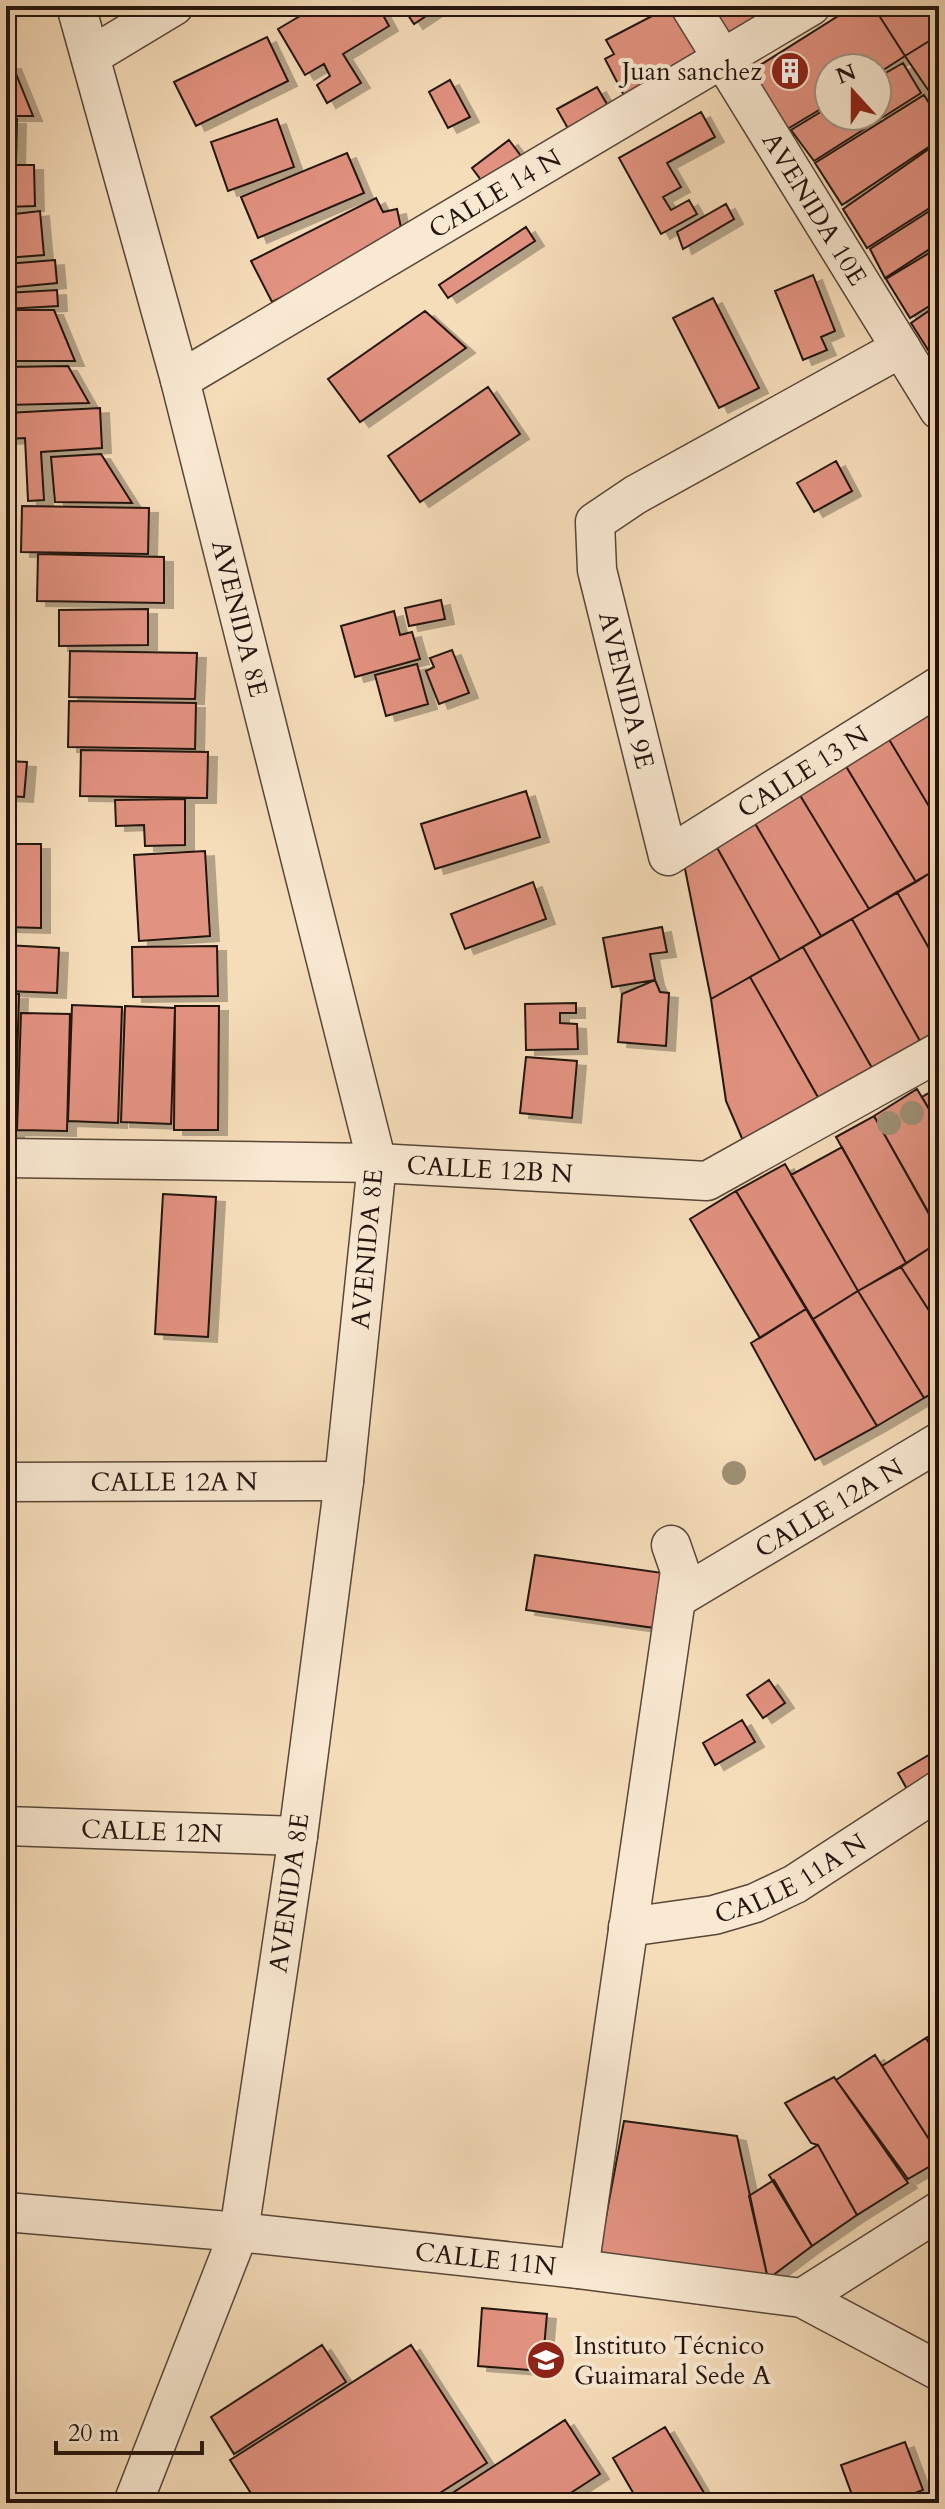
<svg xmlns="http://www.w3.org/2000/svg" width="945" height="2509" viewBox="0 0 945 2509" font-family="Cardo,serif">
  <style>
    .building { fill: #e29280; stroke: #23140d; stroke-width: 2; filter: url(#shadow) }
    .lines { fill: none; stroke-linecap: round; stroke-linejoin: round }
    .minor-casing { stroke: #584638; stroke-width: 41 }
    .minor { stroke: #f9e9d2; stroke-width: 38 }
    .tree { fill: #9e9075 }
    .labels { text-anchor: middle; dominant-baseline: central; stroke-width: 8; stroke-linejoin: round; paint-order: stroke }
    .poi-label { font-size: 26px; fill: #23140d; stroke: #f9e9d2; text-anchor: end }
    .street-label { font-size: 26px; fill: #23140d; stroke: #f9e9d2 }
  </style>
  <defs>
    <filter id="shadow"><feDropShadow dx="9" dy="5" stdDeviation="0" flood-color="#0004"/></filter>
  </defs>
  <rect width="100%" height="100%" fill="#f6ddba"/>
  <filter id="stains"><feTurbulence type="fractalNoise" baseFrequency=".0025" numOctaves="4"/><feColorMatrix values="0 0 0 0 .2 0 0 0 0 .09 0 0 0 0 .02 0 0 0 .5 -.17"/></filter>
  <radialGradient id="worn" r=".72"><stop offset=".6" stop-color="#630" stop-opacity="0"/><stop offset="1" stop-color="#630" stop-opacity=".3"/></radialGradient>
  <path class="building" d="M317,6H378L389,26L343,54L361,83L327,103L317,85L330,76L324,64L305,75L278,29Z
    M402,6H441L414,24Z
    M671,6L699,57L628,103L605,59L614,54L606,40Z
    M705,6H790L730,41Z
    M854,6H873L905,56L877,74V68H829V104L784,131L746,74Z
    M873,6H939V35L905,56Z
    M939,35V106L905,56Z
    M267,37L288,81L196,126L174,82Z
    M903,63L921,93L814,161L791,130L829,107V116H877V78Z
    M6,64H12L33,116H6Z
    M450,80L470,117L448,128L429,92Z
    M597,87L611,111L571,134L557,109Z
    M924,95L939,119V140L842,205L815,163Z
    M701,112L715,137L667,163L681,187L663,197L671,210L689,200L697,214L661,234L619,158Z
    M6,119H17L16,160H6Z
    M277,119L294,167L228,191L211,142Z
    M509,140L521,156L484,184L472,168Z
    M939,142V202L867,248L843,209Z
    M347,153L364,193L258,238L241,197Z
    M6,165H34L35,206L6,207Z
    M376,198L383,212L397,209L403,237L272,302L251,261Z
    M726,204L734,219L683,249L677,232Z
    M939,205V243L885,278L870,249Z
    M40,211L44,255L6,258V215Z
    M526,227L535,241L448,298L439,285Z
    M939,247V300L910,318L886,279Z
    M55,260L57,283L6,288V264Z
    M813,275L835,331L821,337L827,350L803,360L775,291Z
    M57,290L58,306L6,309V293Z
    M713,298L759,388L719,408L673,318Z
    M939,304V363L937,364L911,323Z
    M6,310H54L75,361H6Z
    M425,311L466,348L360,422L328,379Z
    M68,366L89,403L6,405V367Z
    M488,387L520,434L420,502L388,456Z
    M100,408L102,448L41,452L44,500L28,501L25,438L6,439V413Z
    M101,454L132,503L55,502L51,457Z
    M836,461L852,491L814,512L797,483Z
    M22,506L149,508L148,554L21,552Z
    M38,554L164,557V603L37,601Z
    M441,600L445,619L409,626L405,608Z
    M148,609V645L59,646V610Z
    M394,611L400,635L412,632L420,659L355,677L341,626Z
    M452,650L469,693L439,704L426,671L434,667L430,658Z
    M70,651L197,653L195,699L69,697Z
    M417,664L428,704L386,716L375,675Z
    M69,701L196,703L195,749L68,747Z
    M931,709L939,722V823L887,736Z
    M887,736L939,823V867L916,882L844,763Z
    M81,750L208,752L207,798L80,796Z
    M6,761L27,762L24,797L6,796Z
    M844,763L916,882L869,909L798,792Z
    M526,791L540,837L435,869L421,824Z
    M798,792L869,909L821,936L753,820Z
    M185,799V845L145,846L144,825L116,826L115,800Z
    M753,820L821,936L780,960L715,844Z
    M6,844H41V928L6,927Z
    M715,844L780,960L711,999L684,864Z
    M205,851L210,936L139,941L134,855Z
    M930,873L939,887V966L897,892Z
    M533,882L546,919L465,949L451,914Z
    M897,892L939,966V1030L920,1041L852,919Z
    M852,919L920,1041L872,1068L803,947Z
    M662,927L667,952L650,954L655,980L612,987L603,938Z
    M6,945L59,948L57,993L6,991Z
    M217,946L218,996L133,997L132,947Z
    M803,947L872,1068L819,1099L750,977Z
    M750,977L819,1099L744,1143L726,1101L711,999Z
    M655,980L660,992L669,993L666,1046L618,1042L622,994Z
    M6,994H19L15,1135H6Z
    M576,1003V1013H560V1023L577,1024L578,1049L526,1050L525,1004Z
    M72,1005L122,1007L118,1123L68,1121Z
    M125,1006L175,1008L171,1124L121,1122Z
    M175,1006H219L218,1130H174Z
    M21,1013L70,1014L67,1131L17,1130Z
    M526,1057L577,1061L572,1118L520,1113Z
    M939,1087V1126L922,1097Z
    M917,1089L939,1126V1231L874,1116Z
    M874,1116L939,1232V1242L906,1263L836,1137Z
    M842,1147L906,1263L858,1291L791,1175Z
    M785,1164L858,1291L813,1319L736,1191Z
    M736,1191L806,1309L760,1338L690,1219Z
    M163,1194L216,1197L208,1337L155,1334Z
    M939,1242V1326L901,1267Z
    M901,1267L939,1326V1390L924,1398L858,1291Z
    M858,1291L924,1398L877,1426L813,1319Z
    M806,1309L877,1426L815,1460L751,1343Z
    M535,1555L677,1575L669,1630L526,1610Z
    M769,1680L785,1703L763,1718L747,1695Z
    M742,1720L755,1742L715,1765L703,1743Z
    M939,1749V1782L912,1798L898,1773Z
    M939,2030V2059L926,2038Z
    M926,2038L939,2059V2144L934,2147L882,2066Z
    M875,2055L939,2155V2161L908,2179L836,2080Z
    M834,2077L908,2183L857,2215L818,2145L811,2143L785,2103Z
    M624,2121L737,2136L768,2279L599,2254Z
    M818,2145L857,2215L812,2246L769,2175Z
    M774,2180L812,2246L768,2279L749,2196Z
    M482,2308L547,2314L542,2371L478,2366Z
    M322,2345L346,2382L234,2454L211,2417Z
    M411,2345L487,2463L424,2503H257L230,2460Z
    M565,2420L600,2474L555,2503H437Z
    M665,2427L710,2503H639L613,2458Z
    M905,2442L923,2490L889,2503H855L841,2465Z"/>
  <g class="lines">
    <g class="minor-casing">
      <g id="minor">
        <path id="s1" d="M76,6L180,380L377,1163L344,1481L298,1836L239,2232L133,2503"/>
        <path id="s2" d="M690,6L939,410"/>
        <path d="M91,56L174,6"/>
        <path id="s3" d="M901,348L635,495L595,522L597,570L668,856L939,686"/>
        <path id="s4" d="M180,380L811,6"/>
        <path id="s5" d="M6,1158L377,1163L707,1181L939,1052"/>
        <path id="s6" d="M6,1482L344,1481"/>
        <path id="s7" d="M676,1599L939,1442"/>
        <path id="s8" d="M6,1826L298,1836"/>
        <path id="s9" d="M628,1927L714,1915L755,1903L795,1884L939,1790"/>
        <path id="s10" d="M6,2212L239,2232L579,2269L802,2298L939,2211"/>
        <path d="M579,2269L680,1571L671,1545"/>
        <path d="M802,2298L939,2371"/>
      </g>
    </g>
    <use href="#minor" class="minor"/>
  </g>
  <g class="tree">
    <circle cx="912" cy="1113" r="12"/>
    <circle cx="889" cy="1123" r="12"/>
    <circle cx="734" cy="1473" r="12"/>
  </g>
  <defs>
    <g id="building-disc" transform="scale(2)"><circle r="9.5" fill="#8f2418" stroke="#f9e9d2"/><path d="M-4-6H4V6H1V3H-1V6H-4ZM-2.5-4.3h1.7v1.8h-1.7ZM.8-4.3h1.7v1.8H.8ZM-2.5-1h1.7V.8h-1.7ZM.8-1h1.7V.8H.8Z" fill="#fff"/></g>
    <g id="university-disc" transform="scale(2)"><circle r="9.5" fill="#8f2418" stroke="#f9e9d2"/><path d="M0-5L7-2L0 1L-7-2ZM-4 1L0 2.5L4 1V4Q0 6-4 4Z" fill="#fff"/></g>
  </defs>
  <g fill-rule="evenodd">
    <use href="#building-disc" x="790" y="71"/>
    <use href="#university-disc" x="546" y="2360"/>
  </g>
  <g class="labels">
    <g class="poi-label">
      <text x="762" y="71">Juan sanchez</text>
      <text x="574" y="2345" text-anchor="start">Instituto Técnico<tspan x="574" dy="30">Guaimaral Sede A</tspan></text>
    </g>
    <g class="street-label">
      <text stroke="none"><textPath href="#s4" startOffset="366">CALLE 14 N</textPath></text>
      <text stroke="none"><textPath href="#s2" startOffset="238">AVENIDA 10E</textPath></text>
      <text stroke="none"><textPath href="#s1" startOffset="634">AVENIDA 8E</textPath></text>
      <text stroke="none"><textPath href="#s3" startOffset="524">AVENIDA 9E</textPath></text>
      <text stroke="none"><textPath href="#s3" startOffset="854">CALLE 13 N</textPath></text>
      <text stroke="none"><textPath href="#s5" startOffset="484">CALLE 12B N</textPath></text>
      <text transform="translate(367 1249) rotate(-85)">AVENIDA 8E</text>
      <text stroke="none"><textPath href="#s6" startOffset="168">CALLE 12A N</textPath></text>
      <text stroke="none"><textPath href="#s7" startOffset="178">CALLE 12A N</textPath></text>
      <text stroke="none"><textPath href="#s8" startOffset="146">CALLE 12N</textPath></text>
      <text stroke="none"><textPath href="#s9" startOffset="172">CALLE 11A N</textPath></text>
      <text transform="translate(289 1893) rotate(-82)">AVENIDA 8E</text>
      <text stroke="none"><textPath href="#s10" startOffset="482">CALLE 11N</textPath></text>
    </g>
  </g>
  <rect width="945" height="2509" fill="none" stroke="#f6ddba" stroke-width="32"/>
  <rect x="8" y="8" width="929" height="2493" fill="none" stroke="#23140d" stroke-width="4"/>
  <rect x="16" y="16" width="913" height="2477" fill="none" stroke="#23140d" stroke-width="2"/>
  <g transform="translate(853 92) rotate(339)"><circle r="38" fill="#f9e9d2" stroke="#a39483" stroke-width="2"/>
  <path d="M0-6L14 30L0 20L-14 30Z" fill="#8f2418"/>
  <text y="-12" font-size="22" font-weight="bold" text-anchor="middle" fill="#23140d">N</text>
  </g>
  <path d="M56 2441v12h146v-12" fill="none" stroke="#23140d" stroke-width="4"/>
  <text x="68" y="2441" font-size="24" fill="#23140d" stroke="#f9e9d2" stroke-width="6" paint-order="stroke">20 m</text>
  <rect width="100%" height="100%" filter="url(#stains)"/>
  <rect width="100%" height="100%" fill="url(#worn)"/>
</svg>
